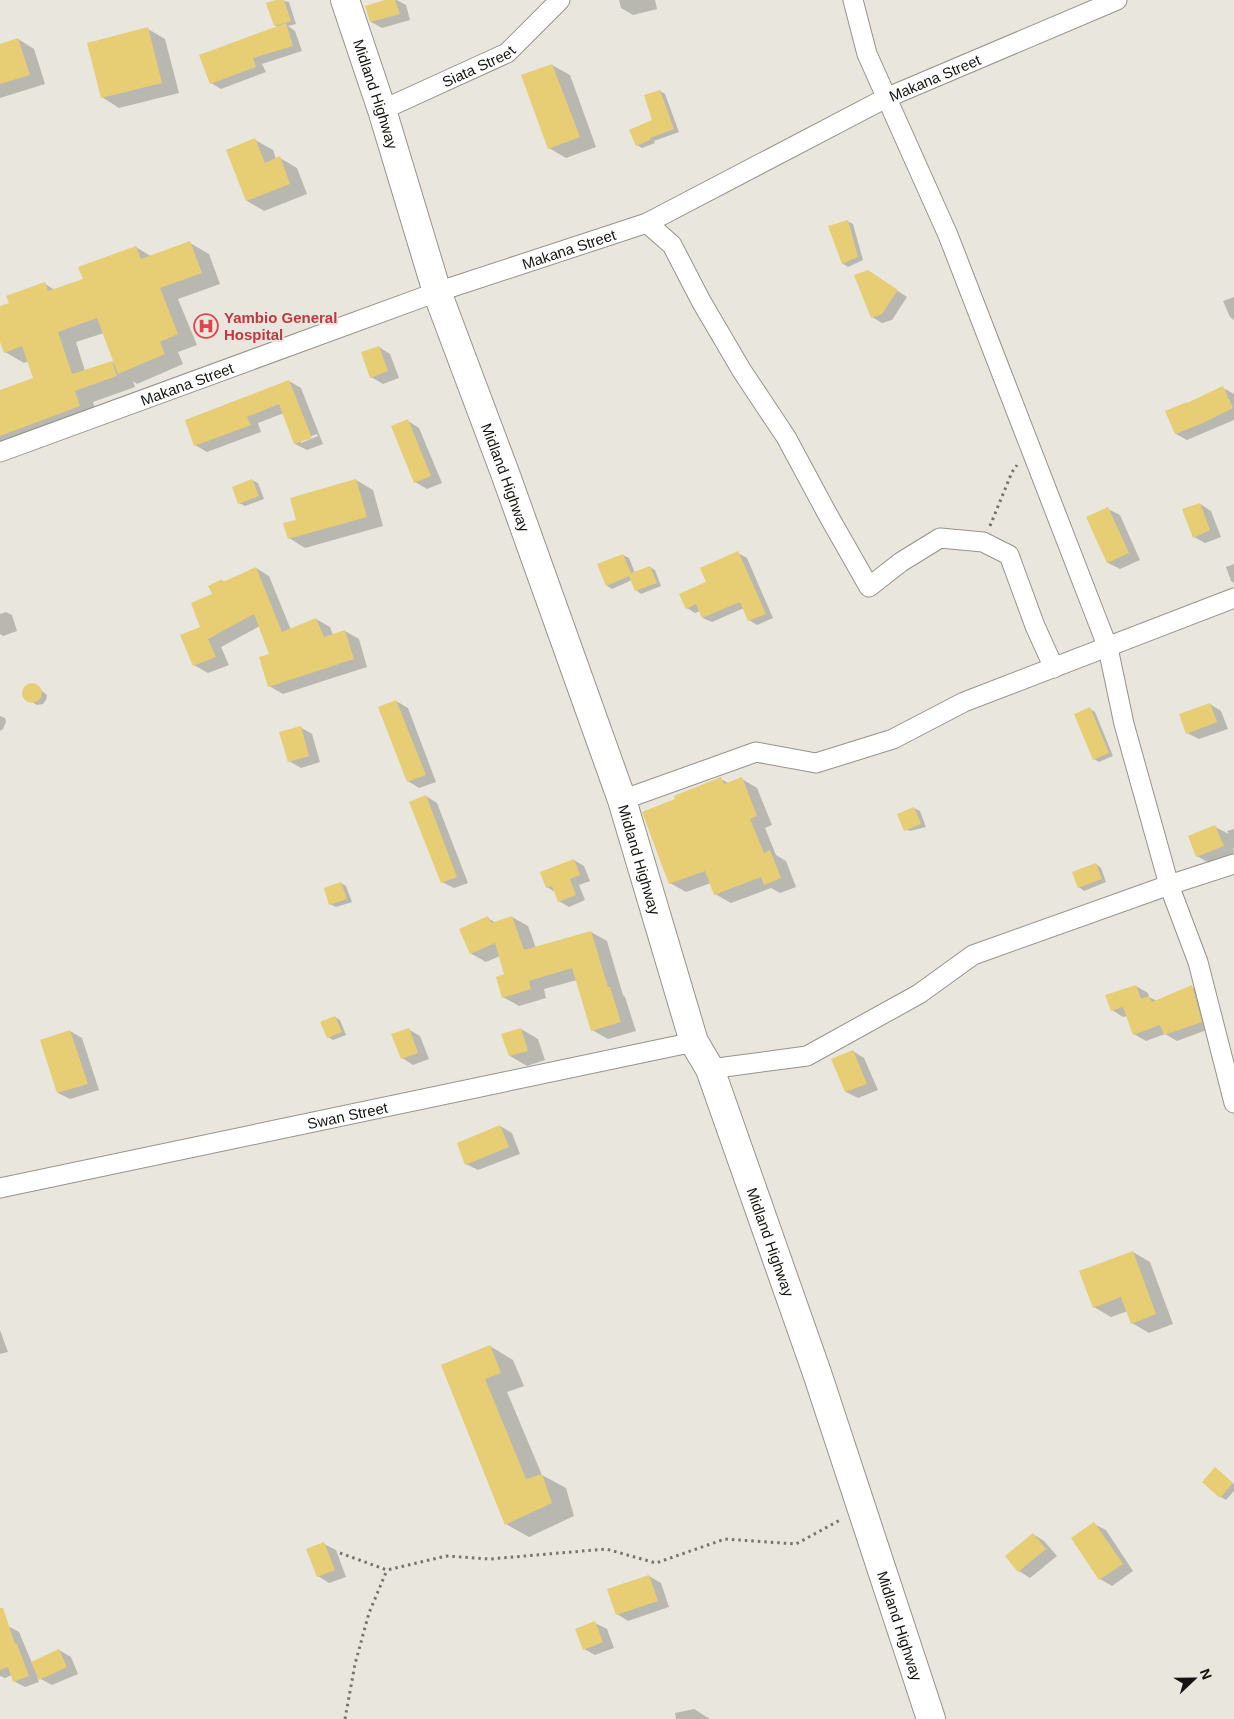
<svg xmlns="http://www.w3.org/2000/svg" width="1234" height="1719" viewBox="0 0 1234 1719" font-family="Helvetica,sans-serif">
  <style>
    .shadow { fill: #0003; fill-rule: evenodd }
    .building { fill: #e7cd73 }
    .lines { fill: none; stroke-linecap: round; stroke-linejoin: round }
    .minor-casing { stroke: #96938b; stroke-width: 21 }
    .primary-casing { stroke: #96938b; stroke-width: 30 }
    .path { stroke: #75746e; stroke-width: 3; stroke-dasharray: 2.5 4; stroke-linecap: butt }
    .minor { stroke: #fff; stroke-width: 19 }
    .primary { stroke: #fff; stroke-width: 28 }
    .labels { text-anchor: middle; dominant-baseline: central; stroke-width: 4; stroke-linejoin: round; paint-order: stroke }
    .street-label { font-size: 15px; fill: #151411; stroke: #e8e6dd }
    .health-label { font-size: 15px; font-weight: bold; fill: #be3a42; stroke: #e8e6dd; text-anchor: start }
  </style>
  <rect width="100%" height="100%" fill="#e8e6dd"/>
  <path class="shadow" d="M280,0L289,2L296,24L288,26L295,31L302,51L262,64L266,72L221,89L211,83L278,27L275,25Z
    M389,0H397L406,5L410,20L382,28L371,22Z
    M619,0H655L657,9L633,15L621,8Z
    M148,29L165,39L179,93L119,108L102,97Z
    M18,39L34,49L45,84L0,98V45Z
    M552,65L570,75L596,147L566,158L549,148Z
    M660,91L665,94L679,132L654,141L655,143L642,148L637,145L654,121Z
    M255,140L273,150L276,159L280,158L297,168L307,194L264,211L247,201Z
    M847,221L853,224L863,260L848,267L843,264Z
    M190,243L209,254L220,284L178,299L197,345L178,352L183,364L137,384L133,381L135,387L93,402L98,417L0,451V392L35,379L29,361L24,363L5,352L0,338V308L11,304L45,284L55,290L84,280L136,247L152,257ZM104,333L116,364L112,362L85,371L76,342Z
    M868,271L907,297L892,320L882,323L872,317Z
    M1234,297V320L1230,317L1223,301Z
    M379,347L390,354L399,378L383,384L371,377Z
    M289,381L301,388L323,444L307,450L295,444L284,413L258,423L261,432L207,452L195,445ZM317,434L318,436L301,443V440Z
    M1223,388L1234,394V420L1187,440L1176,434L1188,404Z
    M408,421L419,428L442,483L427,489L415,482Z
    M252,480L258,483L264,499L245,506L239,503Z
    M356,480L373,490L383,526L305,548L289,538L298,520Z
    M1200,504L1211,511L1221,537L1205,543L1194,537Z
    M1108,509L1120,515L1140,560L1120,569L1108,563L1088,518Z
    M738,553L747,558L773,618L757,625L749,620L744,608L712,622L703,618L700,611L695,613L687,608L707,583Z
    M623,555L629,558L635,573L650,567L655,570L661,586L641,594L636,590L632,580L612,589L607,586Z
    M1234,564V583L1231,581L1226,567Z
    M256,568L269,576L291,630L316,619L330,627L333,635L345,631L359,639L367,667L283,694L269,686L271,654L260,626L221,647L229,665L208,673L194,665L202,627L213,595L222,581L225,582Z
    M6,612L12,615L17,631L3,636L0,634V614Z
    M35,685L47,695L46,700L43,704L37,705L25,698L24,691L27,686Z
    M396,701L408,708L436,782L419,788L408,781Z
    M1210,704L1221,711L1228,729L1199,739L1187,733Z
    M1090,709L1095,712L1113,756L1099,762L1094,759Z
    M0,716L5,718L6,722L3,729L0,731Z
    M300,727L312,734L320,762L301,768L289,761Z
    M721,779L730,784L742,779L757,788L772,825L765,828L776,855L786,861L796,887L780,893L771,888L731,903L715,894L711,883L686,892L670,883L676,800Z
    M426,796L437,803L468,883L454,888L442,882Z
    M914,808L920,811L926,827L910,831L904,828Z
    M1215,827L1229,834L1227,831L1234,829V848H1233L1234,853L1209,863L1197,856Z
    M574,860L584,866L590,881L579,885L585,900L569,907L559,901L555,892L547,887Z
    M1096,864L1101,868L1106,882L1084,891L1079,887Z
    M341,883L346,886L352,902L336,907L330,904Z
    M512,917L528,926L536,948L591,932L607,941L623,995L625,997L636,1031L608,1039L592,1030L577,980L544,989L546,998L519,1006L503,997L506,975L500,956L486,962L470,953L488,918L496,923Z
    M1136,986L1148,993L1149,997L1157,1001L1191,987L1203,993L1212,1028L1177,1041L1165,1034L1146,1041L1134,1034L1127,1016L1123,1017L1112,1010Z
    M335,1017L340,1020L346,1035L333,1040L328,1037Z
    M408,1029L420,1036L429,1059L413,1065L402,1058Z
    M521,1029L538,1039L545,1060L527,1066L510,1056Z
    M70,1031L82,1038L99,1090L70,1099L58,1093Z
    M853,1051L864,1058L878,1090L858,1098L846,1092L833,1060Z
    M500,1126L512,1133L520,1154L478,1170L466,1164Z
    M1133,1252L1150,1262L1173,1324L1149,1333L1132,1323L1128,1311L1111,1317L1094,1307Z
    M0,1330L8,1352L0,1354Z
    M490,1346L513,1360L524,1386L507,1392L542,1475L566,1488L574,1516L529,1537L506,1524L442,1365Z
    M1220,1472L1234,1484V1491L1226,1500L1221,1497Z
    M1094,1524L1106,1530L1133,1571L1112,1586L1100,1579Z
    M1033,1534L1044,1541L1057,1556L1030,1578L1019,1571Z
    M324,1544L336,1550L346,1577L329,1583L318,1576Z
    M649,1576L661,1583L669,1607L628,1621L617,1614Z
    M595,1623L607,1629L614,1648L595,1655L584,1649Z
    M0,1625L8,1626L19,1632L32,1663L59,1650L71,1657L78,1674L52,1685L37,1677L39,1682L25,1687L14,1681L12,1675L5,1678L0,1676Z
    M694,1709L710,1719H676L675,1713Z"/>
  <path class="building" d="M276,0H284L291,21L274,26L266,3Z
    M385,0H395L400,14L370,22L365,6Z
    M286,23L293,46L253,58L256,67L210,84L199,55Z
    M148,27L162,83L101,98L87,43Z
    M18,38L30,75L0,84V44Z
    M552,64L580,137L548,149L521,75Z
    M660,90L674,129L650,138V140L636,146L629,130L652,120L644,95Z
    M255,138L265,163L280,156L290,184L246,201L226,150Z
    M848,220L858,257L842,264L828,226Z
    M190,241L202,273L160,288L178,334L160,342L165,354L118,374L97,318L58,332L72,374L112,361L117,376L75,391L80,406L0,436V390L33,378L22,346L4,353L0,342V306L9,303L6,296L45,282L48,291L83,279L78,267L136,246L141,259Z
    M868,270L898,290L882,314L871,318L854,275Z
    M379,346L388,371L370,378L361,352Z
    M289,380L312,438L294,444L279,404L247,417L251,425L194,446L185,420Z
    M1223,386L1233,408L1203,423L1175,434L1165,411L1187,402V403Z
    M408,419L431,476L414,483L391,426Z
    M252,479L259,496L238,504L232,487Z
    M356,479L367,517L288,539L283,523L296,520L290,498Z
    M1200,503L1210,530L1193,538L1182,509Z
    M1108,507L1129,553L1107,563L1086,517Z
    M738,551L766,614L748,621L740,602L702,618L696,604L686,609L679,594L706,582L700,568Z
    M623,554L631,573L650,566L657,583L635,591L629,576L606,586L597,564Z
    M256,567L282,632L316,618L324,637L345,630L354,659L268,687L259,657L269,654L254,614L208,639L216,657L193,666L180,635L200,627L191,603L212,594L208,586L222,579L223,582Z
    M22 693a10 10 0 1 1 20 0a10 10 0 1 1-20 0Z
    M396,700L426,775L407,782L378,707Z
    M1210,703L1217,722L1186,734L1179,714Z
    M1090,707L1109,753L1093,760L1074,714Z
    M301,726L309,756L288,762L279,732Z
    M721,777L724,784L742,777L757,816L750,819L764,853L770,850L781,878L764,885L761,877L714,895L705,871L669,884L642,812L675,799L674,796Z
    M426,795L457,877L441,883L409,802Z
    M914,807L921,824L904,831L897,814Z
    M1215,825L1224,846L1196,857L1188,836Z
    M574,859L580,875L570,879L576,895L558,902L552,886L546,888L540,872Z
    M1096,863L1102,879L1078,888L1072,872Z
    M341,882L347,899L329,905L324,888Z
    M488,916L491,923L512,916L524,950L591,931L608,987H610L621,1022L591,1031L572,968L529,981L531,989L502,998L496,977L504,974L495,943L470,954L459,929Z
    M1136,985L1141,999L1149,996L1152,1002L1192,985L1202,1022L1164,1035L1160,1025L1133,1035L1123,1007L1111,1011L1105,995Z
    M335,1016L342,1032L327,1038L320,1022Z
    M409,1028L418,1053L401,1059L391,1034Z
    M521,1028L528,1051L509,1056L501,1034Z
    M70,1030L88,1084L57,1093L40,1040Z
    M853,1050L867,1084L845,1092L831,1059Z
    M500,1125L509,1147L465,1165L457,1143Z
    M1133,1251L1156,1314L1131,1324L1121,1297L1093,1308L1079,1271Z
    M490,1345L501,1373L485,1379L526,1479L542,1474L552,1503L505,1525L441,1365Z
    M1215,1467L1233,1483L1220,1498L1202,1482Z
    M1094,1522L1123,1564L1099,1580L1071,1538Z
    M1033,1533L1046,1549L1018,1572L1005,1556Z
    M324,1542L335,1570L317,1577L306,1549Z
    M649,1575L658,1601L616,1615L607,1589Z
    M0,1608H3L15,1644H17L29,1676L13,1682L8,1667L0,1670Z
    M595,1621L603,1642L583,1650L575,1629Z
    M59,1649L67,1667L39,1680L31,1662Z"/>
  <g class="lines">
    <g class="minor-casing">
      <g id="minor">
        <path d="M853,0L867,54L948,235L1108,648L1124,724L1169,885L1198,962L1234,1103"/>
        <path id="s1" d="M382,110L507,53L560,0"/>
        <path d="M647,223L672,245L701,301L742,371L786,437L828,515L869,587L901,562L940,538L983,542L1009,555L1035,626L1054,668"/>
        <path id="s2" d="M0,452L437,292L647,223L886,98L1117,0"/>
        <path d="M622,800L756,752L816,763L893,739L964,702L1234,598"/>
        <path d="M710,1069L807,1056L919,994L973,955L1169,885L1234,864"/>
        <path id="s3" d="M0,1188L694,1042"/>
      </g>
    </g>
    <g class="primary-casing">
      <g id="primary">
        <path id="s4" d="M345,0L382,110L437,292L505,473L622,800L694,1042L710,1069L817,1373L931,1719"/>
      </g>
    </g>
    <path class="path" d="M990,526L1012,472L1017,465
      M340,1553L387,1570L446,1556L490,1559L606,1549L656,1563L725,1539L796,1544L842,1519
      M345,1719L355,1664L369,1613L387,1570"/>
    <use href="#minor" class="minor"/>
    <use href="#primary" class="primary"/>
  </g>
  <defs>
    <g id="hospital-ring" transform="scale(1.25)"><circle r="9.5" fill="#e8e6dd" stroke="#e0444e" stroke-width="1.5"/><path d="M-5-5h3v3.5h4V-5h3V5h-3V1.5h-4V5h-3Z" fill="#e0444e"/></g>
  </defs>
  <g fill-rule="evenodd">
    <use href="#hospital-ring" x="206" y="326"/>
  </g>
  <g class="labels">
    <g class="street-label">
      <text stroke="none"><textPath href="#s1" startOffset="106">Siata Street</textPath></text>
      <text stroke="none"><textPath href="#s2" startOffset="1009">Makana Street</textPath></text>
      <text stroke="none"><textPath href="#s4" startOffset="99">Midland Highway</textPath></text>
      <text stroke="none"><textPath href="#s2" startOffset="604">Makana Street</textPath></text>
      <text stroke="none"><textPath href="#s2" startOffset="199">Makana Street</textPath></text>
      <text stroke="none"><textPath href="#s4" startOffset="504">Midland Highway</textPath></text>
      <text stroke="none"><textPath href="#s4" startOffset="909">Midland Highway</textPath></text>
      <text stroke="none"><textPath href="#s3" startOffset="355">Swan Street</textPath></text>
      <text stroke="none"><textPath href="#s4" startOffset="1314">Midland Highway</textPath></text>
      <text stroke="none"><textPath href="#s4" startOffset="1719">Midland Highway</textPath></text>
    </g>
    <g class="health-label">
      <text x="224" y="317">Yambio General<tspan x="224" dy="17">Hospital</tspan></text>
    </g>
  </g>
  <g transform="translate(1194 1679) rotate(68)" stroke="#e8e6dd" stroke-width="4" paint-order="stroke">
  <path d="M0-4L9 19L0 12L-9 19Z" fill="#151411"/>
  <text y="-8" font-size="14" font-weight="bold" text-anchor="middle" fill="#151411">N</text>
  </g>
</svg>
